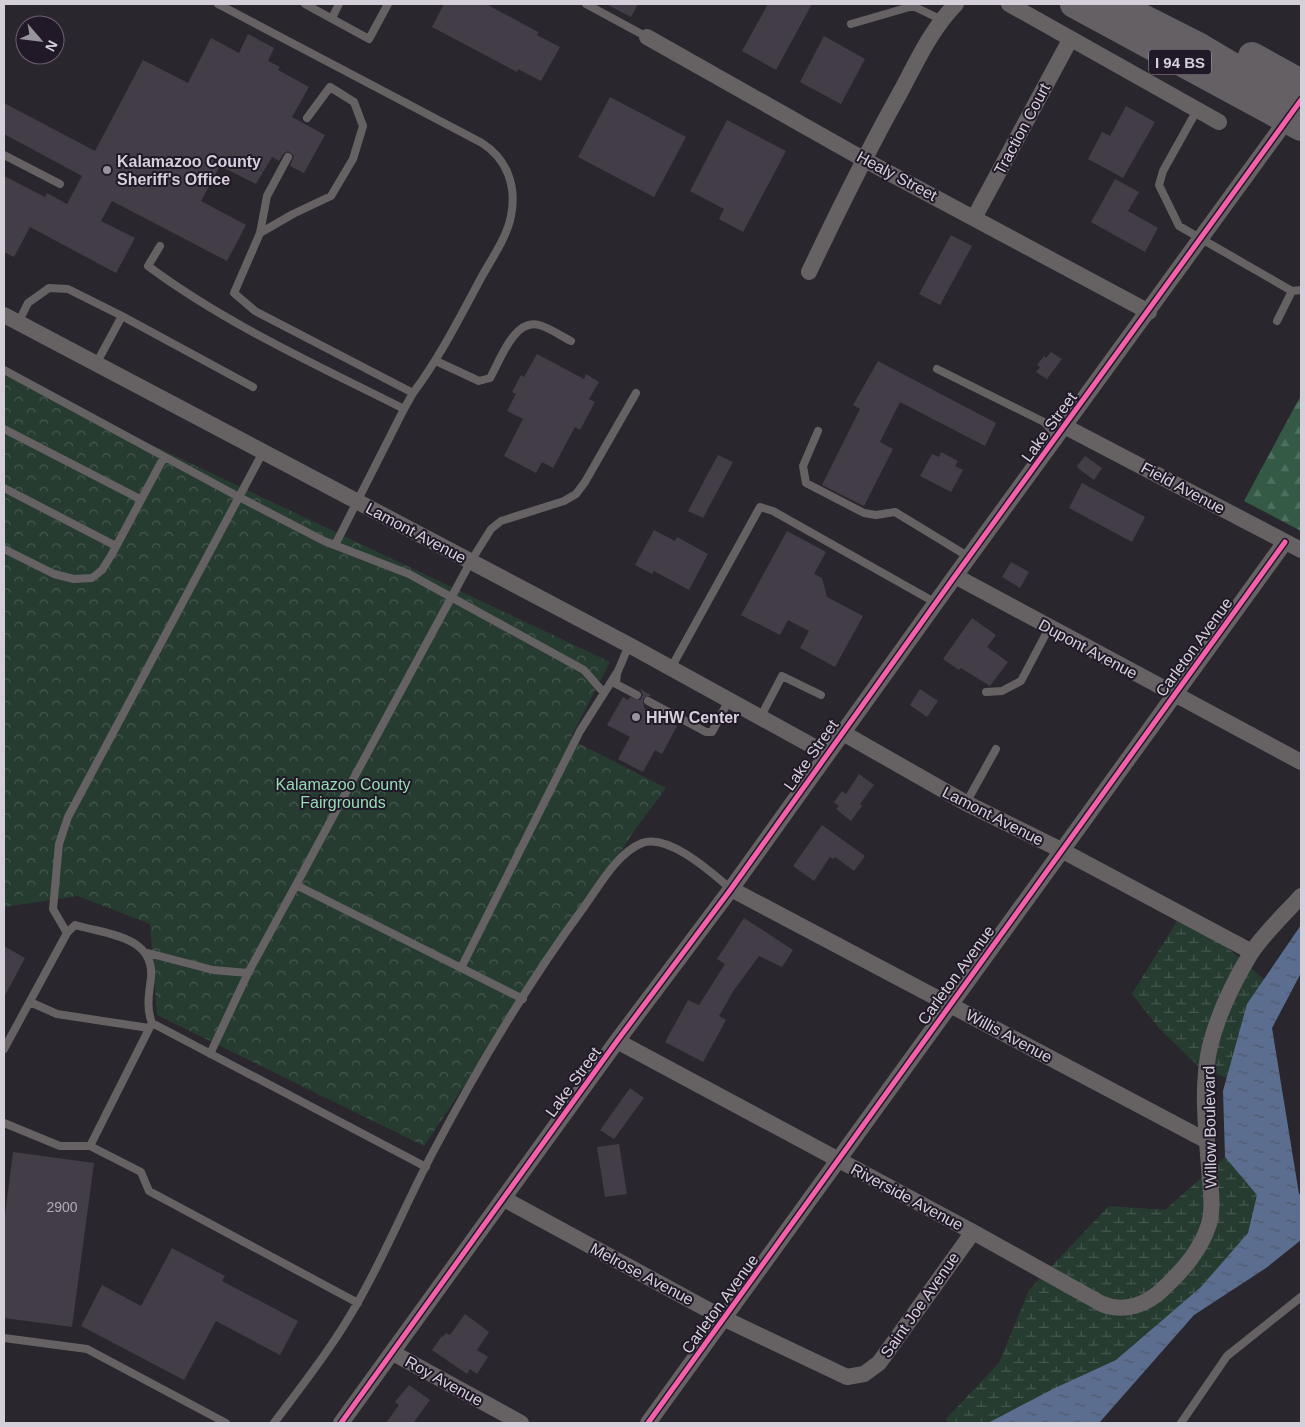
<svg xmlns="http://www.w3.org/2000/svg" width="1305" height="1427" viewBox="0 0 1305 1427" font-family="Arial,sans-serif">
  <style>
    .forest { fill: url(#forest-firs) }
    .wetland { fill: url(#wetland-marsh) }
    .park { fill: url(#park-crowns) }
    .water { fill: url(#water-ripples) }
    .building { fill: #433d48 }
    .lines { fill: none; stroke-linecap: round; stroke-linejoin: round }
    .lane { stroke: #666264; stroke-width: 8 }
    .street { stroke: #666264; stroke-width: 16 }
    .highway { stroke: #656064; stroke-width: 28 }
    .cycleway-casing { stroke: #211927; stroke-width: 8 }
    .cycleway { stroke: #f560ab; stroke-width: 5 }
    .poi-dot { fill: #98949d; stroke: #211927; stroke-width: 2 }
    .labels { text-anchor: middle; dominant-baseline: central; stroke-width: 4; stroke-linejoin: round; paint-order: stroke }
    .number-label { font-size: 14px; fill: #b0aab5 }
    .shield { fill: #211927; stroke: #9e98a4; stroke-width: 1 }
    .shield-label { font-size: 15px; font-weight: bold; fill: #d4cfd9 }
    .street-label { font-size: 16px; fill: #d4cfd9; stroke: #211927 }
    .poi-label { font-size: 16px; font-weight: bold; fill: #d4cfd9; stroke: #211927; text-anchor: start }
    .park-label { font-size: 16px; fill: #95ddb3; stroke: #211927 }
  </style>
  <defs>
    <pattern id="forest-firs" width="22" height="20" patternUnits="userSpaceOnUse" patternTransform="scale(1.25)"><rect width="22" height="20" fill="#345945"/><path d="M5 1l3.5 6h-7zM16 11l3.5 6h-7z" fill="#50705f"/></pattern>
    <pattern id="wetland-marsh" width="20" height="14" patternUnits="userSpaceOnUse" patternTransform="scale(1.25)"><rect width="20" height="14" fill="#273c31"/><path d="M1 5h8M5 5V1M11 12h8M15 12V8" fill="none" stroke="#45574e"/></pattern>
    <pattern id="park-crowns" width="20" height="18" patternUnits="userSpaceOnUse" patternTransform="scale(1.25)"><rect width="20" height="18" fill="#273c31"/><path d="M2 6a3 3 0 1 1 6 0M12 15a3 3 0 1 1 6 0" fill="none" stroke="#45574e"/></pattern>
    <pattern id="water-ripples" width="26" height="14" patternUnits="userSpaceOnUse" patternTransform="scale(1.25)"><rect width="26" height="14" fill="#5b6e90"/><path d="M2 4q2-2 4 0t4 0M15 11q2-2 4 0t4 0" fill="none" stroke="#4f586c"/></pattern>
  </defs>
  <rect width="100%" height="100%" fill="#2a262e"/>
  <path class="forest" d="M1301,395V531L1244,501Z"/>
  <path class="wetland" d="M1177,921L1216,938L1266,981L1229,1079L1198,1066L1159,1028L1132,994Z
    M1225,1157L1267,1166L1275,1224L1096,1398L1025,1423H948L946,1419L999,1363L1029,1290L1109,1206L1165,1210Z"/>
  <path class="park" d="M4,375L610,662L570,739L666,788L637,827L424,1146L157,1015L150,924L78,896L4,907Z"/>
  <path class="water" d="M1301,925V973L1272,1028L1299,1194H1301V1240L1266,1268L1194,1315L1099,1423H988L1055,1388L1116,1360L1201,1287L1248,1233L1257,1195L1225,1157L1223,1091L1247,1004Z"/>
  <path class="building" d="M444,4H486L538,32L537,35L560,47L541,81L518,69L517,72L432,27Z
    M606,4H638L631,17Z
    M768,4H812L776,70L742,51Z
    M248,34L274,48L268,61L280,67L278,70L309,87L292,117L325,135L304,173L290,166L294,156L288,151L283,154L279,161L272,157L256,184L220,166L201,201L246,225L227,261L112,201L101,221L135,238L116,273L30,227L14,257L4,252V176L45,197L47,193L67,204L82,176L4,134V103L95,151L143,60L188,83L211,38L239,53Z
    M824,36L865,59L841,104L800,82Z
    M610,97L686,137L654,197L578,157Z
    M1126,106L1155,122L1123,178L1088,159L1102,132L1110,136Z
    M727,120L786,151L743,232L719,219L724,209L690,191Z
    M1115,179L1139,192L1128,211L1158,228L1145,252L1091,222Z
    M951,235L972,246L940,305L919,294Z
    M1051,352L1062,359L1047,379L1036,372L1040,367L1037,365L1044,356L1046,358Z
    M537,354L584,379L586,374L599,382L589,399L595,402L580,430L575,427L553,468L542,462L536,473L504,456L523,419L507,411L516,394L512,392L521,375L524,377Z
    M878,361L996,423L985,446L900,402L880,442L893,449L864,506L822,485L860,409L853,405Z
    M941,452L958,461L955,466L963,470L951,492L920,476L932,454L939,457Z
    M718,455L733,462L703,518L688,511Z
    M1085,456L1102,468L1094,480L1079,469L1077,466Z
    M1082,483L1145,517L1132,542L1069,508Z
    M654,530L675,541L677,537L708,554L689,590L654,571L652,574L635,565Z
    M787,531L826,552L814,574L822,578L827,597L863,616L835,667L800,648L809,631L788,620L780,635L741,615Z
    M1011,562L1029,572L1020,588L1002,577Z
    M972,618L996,635L987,647L1008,662L990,686L961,668L959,670L943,659Z
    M640,689L651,695L643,699L644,708L677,726L662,754L655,750L643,772L618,759L630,737L607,725L623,697L628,700L630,697L640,700L643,695Z
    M920,689L938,701L927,717L910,705Z
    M859,774L874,785L860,804L862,806L851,821L836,809L839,806L834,802L842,791L846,794Z
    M822,825L865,856L854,871L835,857L833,859L830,857L814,881L793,866Z
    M744,918L793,950L782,967L759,956L734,990L719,1016L726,1020L703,1062L665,1042L688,1000L699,1005L725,964L717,959Z
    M4,946L25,958L4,997Z
    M630,1088L644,1098L614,1139L600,1130Z
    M619,1144L627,1194L605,1197L597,1147Z
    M13,1152L94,1163L72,1327L4,1318V1223Z
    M172,1248L225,1276L222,1281L298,1321L280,1355L216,1321L184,1380L81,1326L102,1285L141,1306Z
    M465,1314L489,1332L477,1350L488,1357L477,1374L470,1369L467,1374L432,1350L442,1336L443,1337L446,1333L450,1335Z
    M409,1385L430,1400L413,1423H386L399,1405L395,1402Z"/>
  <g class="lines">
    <path class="lane" d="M218,4L482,143C507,159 517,186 511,216C507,237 492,258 481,278C460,317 440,357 413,393
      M305,4L369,39L388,4
      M586,4L647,37
      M332,18L339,4
      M851,24L913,6L942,20
      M1197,110L1163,171L1159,185L1179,226L1292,291L1301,290
      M4,155L60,184
      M288,157L267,196L260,233L293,214L331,196L353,159L363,126L354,102L330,87L307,118
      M260,233L234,293L255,311L413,393L404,409
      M160,246L148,266C226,324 317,365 404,409L335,545
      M1277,321L1292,291
      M18,323L28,303L49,288L68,289L122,316
      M436,361L479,381L490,378C500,361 514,318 539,325C550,328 561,336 571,341
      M96,364L122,316L253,387
      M937,369L1044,422L1057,436
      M4,370L239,497L68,817L59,844L53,909L67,933
      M4,429L140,499
      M818,431L803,466L806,483L864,513L876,515L895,512L969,557
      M263,452L239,497L324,541L409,574L584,670L604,693
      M4,488L116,546
      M4,549L54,574L74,579L92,578L102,570L112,554L164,457
      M671,668L760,507L773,511L936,603
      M617,673L616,684L637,695
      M986,692L1002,691L1021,681L1049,628
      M648,701L706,732H712L729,700
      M760,718L782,676L821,695
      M966,803L996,749
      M296,885L471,561L491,529L501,521L564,501L576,494L585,482L636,393
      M148,953L213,970L248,973
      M461,968L580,731L618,671L629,645
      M30,1002L57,1014L149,1028
      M4,1049L67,933L75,925C106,934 155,936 151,978C149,994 146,1008 152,1023
      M210,1054L248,973L296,885L523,999
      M4,1123L60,1146H90
      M358,1303L149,1191L141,1172L90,1146L152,1023L426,1167
      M4,1338L87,1349L226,1423
      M274,1423C303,1384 334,1345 358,1302C386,1253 407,1201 433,1152C478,1067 527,984 584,907C600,885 616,854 642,843C669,833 713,874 731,889
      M1181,1423L1227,1356L1301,1297"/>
    <path class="street" d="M1009,4L1219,122
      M647,37L863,159L1149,312
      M974,218L1070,40
      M809,272C838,211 868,150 901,91C917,61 932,28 956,4
      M4,315L629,645L827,754
      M1064,426L1301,550
      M955,576L1301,762
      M843,733L966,803L1063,851L1252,952
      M731,889L1207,1141
      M617,1041L973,1232L1102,1304C1124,1313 1147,1305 1164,1288C1183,1270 1201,1250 1209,1224C1214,1206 1210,1185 1209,1167C1206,1128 1201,1085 1210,1046C1218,1014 1234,981 1251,953C1265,932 1285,914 1301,896
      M504,1199L725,1319L847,1377L864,1374L879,1363L973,1232
      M393,1353L521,1423
      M341,1423L617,1041L731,889L955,576L1291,114
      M648,1423L1285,542"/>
    <path class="highway" d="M1074,4L1301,127
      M1115,4L1198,46L1301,107
      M1252,56L1301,83"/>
    <g class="cycleway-casing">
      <path id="cycleway" d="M341,1423L617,1041L731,889L955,576L1301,100
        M648,1423L1285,542"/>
    </g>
    <use href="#cycleway" class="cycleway"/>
  </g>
  <g class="poi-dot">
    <circle cx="107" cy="170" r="5"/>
    <circle cx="636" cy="717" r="5"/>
  </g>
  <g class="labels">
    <g class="number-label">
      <text x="62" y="1207">2900</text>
    </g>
    <rect class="shield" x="1149" y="49.5" width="62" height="25" rx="4"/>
    <g class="shield-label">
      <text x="1180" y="62">I 94 BS</text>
    </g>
    <g class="street-label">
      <text transform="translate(1022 129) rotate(-62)">Traction Court</text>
      <text transform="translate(897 176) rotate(28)">Healy Street</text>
      <text transform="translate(1049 427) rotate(-54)">Lake Street</text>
      <text transform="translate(1183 488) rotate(28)">Field Avenue</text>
      <text transform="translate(416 533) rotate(28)">Lamont Avenue</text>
      <text transform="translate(1194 647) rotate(-54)">Carleton Avenue</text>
      <text transform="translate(1088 649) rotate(28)">Dupont Avenue</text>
      <text transform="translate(811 755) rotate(-55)">Lake Street</text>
      <text transform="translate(993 816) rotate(27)">Lamont Avenue</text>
      <text transform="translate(956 975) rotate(-54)">Carleton Avenue</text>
      <text transform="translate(1009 1036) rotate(28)">Willis Avenue</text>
      <text transform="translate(573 1082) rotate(-54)">Lake Street</text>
      <text transform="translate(1210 1127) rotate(-91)">Willow Boulevard</text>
      <text transform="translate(907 1197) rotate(28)">Riverside Avenue</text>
      <text transform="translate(642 1274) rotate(28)">Melrose Avenue</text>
      <text transform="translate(720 1304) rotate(-54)">Carleton Avenue</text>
      <text transform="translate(920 1305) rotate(-55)">Saint Joe Avenue</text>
      <text transform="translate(444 1381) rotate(29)">Roy Avenue</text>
    </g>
    <g class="poi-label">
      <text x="117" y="161">Kalamazoo County<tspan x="117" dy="18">Sheriff's Office</tspan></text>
      <text x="646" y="717">HHW Center</text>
    </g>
    <g class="park-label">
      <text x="343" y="784">Kalamazoo County<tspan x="343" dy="18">Fairgrounds</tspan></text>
    </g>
  </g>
  <rect width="1305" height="1427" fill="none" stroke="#d4cfd9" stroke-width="10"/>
  <g transform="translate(40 40) rotate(118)"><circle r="24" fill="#211927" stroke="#69626e"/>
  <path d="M0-4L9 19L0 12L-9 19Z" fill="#98949d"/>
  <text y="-8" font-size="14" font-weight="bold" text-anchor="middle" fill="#d4cfd9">N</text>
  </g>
</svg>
